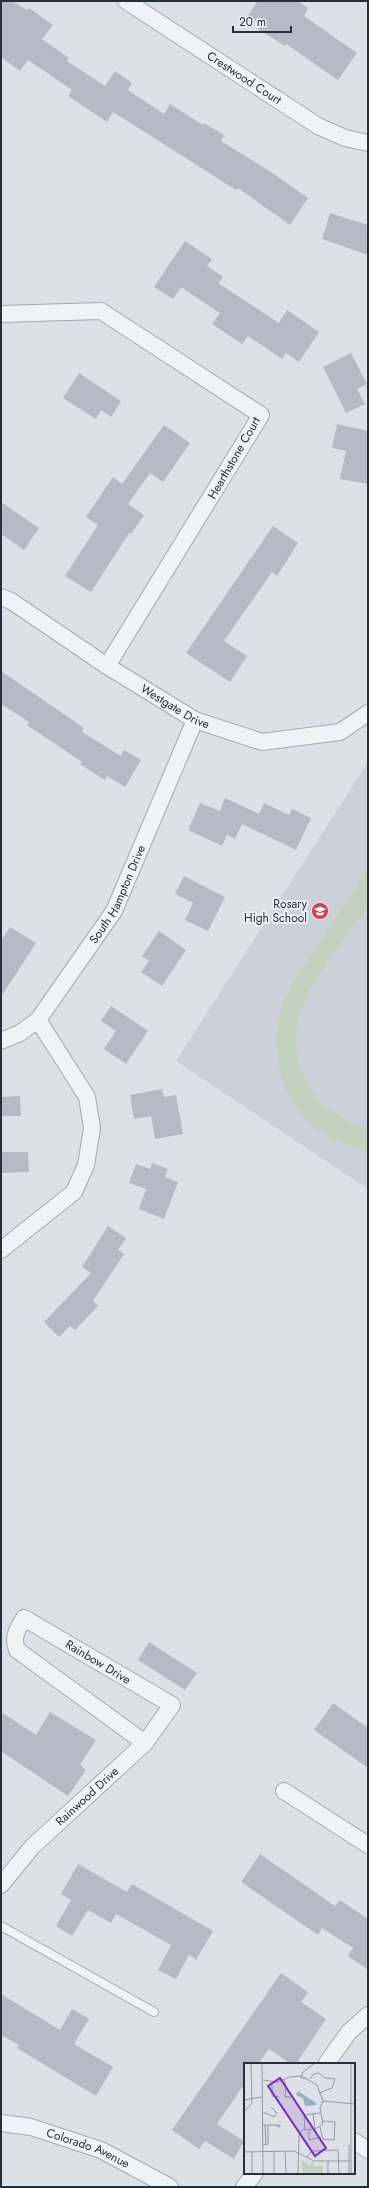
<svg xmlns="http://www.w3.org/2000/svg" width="369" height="2188" viewBox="0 0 369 2188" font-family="Jost,sans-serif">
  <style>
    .built { fill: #cbd0d9 }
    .green { fill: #c3d1be }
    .building { fill: #b5bac4 }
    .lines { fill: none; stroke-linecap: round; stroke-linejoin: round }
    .service-casing { stroke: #a3a8b1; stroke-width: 10 }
    .minor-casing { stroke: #a3a8b1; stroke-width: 18 }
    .service { stroke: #f0f2f5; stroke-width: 8 }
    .minor { stroke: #f0f2f5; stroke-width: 16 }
    .labels { text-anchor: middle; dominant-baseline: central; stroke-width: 4; stroke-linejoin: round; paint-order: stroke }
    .street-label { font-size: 12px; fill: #272f3d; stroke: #ecf0f5 }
    .poi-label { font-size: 12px; fill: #272f3d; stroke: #ecf0f5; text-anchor: end }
    .inset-road { fill: none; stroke: #949aa3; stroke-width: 1 }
    .view { fill: #7b2cbf; fill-opacity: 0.15; stroke: #7b2cbf; stroke-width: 2 }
    .inset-edge { fill: none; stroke: #272f3d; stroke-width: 2 }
  </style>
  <rect width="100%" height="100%" fill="#dde1e7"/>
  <path class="built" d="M368,762V1189L176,1061Z"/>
  <path class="green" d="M368,870C368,880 369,894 368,903C365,913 355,923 349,931C317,979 278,1019 305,1080C317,1105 341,1122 368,1128V1151C340,1147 311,1129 295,1106C287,1095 282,1080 279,1067C268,1013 292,983 321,940C336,917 352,893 368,870Z"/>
  <path class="building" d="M1,1H12L27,10L29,8L53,25L42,39L69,58L67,61L105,86L115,71L132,83L128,90L164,114L170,104L203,125L204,123L224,135L221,141L271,172L308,198L290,225L238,188L236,190L113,112L107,122L68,96L72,90L28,60L20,71L1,57Z
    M257,1H297L308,8L304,16L357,53L338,80L286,44L285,46L258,29L261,24L248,16Z
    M330,213L368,225V255L322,239Z
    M185,241L212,259L207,266L223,277L218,283L279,323L287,310L319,332L299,362L286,353L282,359L248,336L242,344L212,324L220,313L181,287L173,299L154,287Z
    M351,353L367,384L357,389L365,404L346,413L323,367Z
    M79,373L121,401L111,417L101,410L96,419L63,398Z
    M337,424L368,431V484L340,479L346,451L332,448Z
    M164,425L190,443L163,482L150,473L128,504L144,515L131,534L129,533L91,592L65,576L98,525L86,517L113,477L122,484Z
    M1,502L39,528L24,550L1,534Z
    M273,526L298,543L277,576L272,572L224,641L247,656L230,682L186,653Z
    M1,671L84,728L82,732L121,756L124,750L141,760L125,787L107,776L105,780L80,764L82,762L27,725L29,722L1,704Z
    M225,798L259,814L264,803L289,815L292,809L311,818L296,850L242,824L235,839L227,835L222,846L188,830L200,803L220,811Z
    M184,876L225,897L208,931L185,920L193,903L175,894Z
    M10,927L36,943L1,997V941Z
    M159,931L186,950L162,986L141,972L149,961L142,956Z
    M111,1006L148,1031L126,1064L104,1049L116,1031L101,1021Z
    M162,1089L164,1097L176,1095L183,1134L155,1139L151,1116L134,1119L130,1095Z
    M20,1096L21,1116H1V1097Z
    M1,1152H28L29,1172L1,1173Z
    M152,1163L168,1169L165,1177L178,1182L164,1219L139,1209L146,1189L129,1183L136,1164L150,1169Z
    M108,1226L126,1238L118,1250L124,1254L93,1301L98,1306L75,1330L70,1326L59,1337L44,1322L91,1273L82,1267Z
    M149,1642L197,1673L185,1690L138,1660Z
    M333,1703L368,1728V1768L314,1730Z
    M1,1712L36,1735L50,1712L96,1740L80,1765L86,1770L68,1796L1,1751Z
    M260,1854L335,1906L340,1900L368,1919V1970L348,1956L353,1948L322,1928L318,1935L241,1882Z
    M78,1864L127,1892L132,1884L213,1931L196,1960L189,1955L176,1979L158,1970L171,1945L116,1914L111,1923L88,1910L72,1936L56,1926L71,1900L61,1894Z
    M281,1973L308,1992L301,2002L326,2019L296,2064H291L269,2049L258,2064H245V2083L217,2124L244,2141L234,2159L205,2141L199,2149L172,2130Z
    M1,1994L60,2030L72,2009L89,2019L74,2044L113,2067L96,2096L17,2048L19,2045L1,2035Z"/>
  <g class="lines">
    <g class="service-casing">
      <path id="service" d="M1,1926L154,2012"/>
    </g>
    <g class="minor-casing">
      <g id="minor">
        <path id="s1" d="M126,1L318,126L345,138L368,143"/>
        <path d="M1,314L101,311L261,415L107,666"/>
        <path id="s2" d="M1,597L11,601L107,666L195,720L262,742L340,732L368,713"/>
        <path id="s3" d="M1,1041L20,1033L38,1020L114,911L195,720"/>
        <path d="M1,1250L74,1192L86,1165L92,1128L87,1097L38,1020"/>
        <path d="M284,1791L368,1845"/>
        <path id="s4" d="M1,1885L32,1847L145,1743L172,1705L24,1618C17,1630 12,1637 17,1650L145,1743"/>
        <path d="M326,2064L349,2032L368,2015"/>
        <path id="s5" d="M1,2123L31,2127L101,2150L170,2187"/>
        <path d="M354,2141L368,2150"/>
        <path d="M244,2187L255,2173"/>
      </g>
    </g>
    <use href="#service" class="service"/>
    <use href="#minor" class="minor"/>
  </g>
  <defs>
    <g id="school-disc" transform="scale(0.9)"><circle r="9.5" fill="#cc4256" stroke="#ecf0f5"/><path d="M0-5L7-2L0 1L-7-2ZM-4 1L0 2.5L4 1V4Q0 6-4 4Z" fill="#fff"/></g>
  </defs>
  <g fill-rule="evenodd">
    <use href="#school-disc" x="320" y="911"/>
  </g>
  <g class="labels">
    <g class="street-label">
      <text stroke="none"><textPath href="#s1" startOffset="141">Crestwood Court</textPath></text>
      <text transform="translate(234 458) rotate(-60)">Hearthstone Court</text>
      <text stroke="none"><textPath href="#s2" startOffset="206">Westgate Drive</textPath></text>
      <text stroke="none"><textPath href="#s3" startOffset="192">South Hampton Drive</textPath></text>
      <text transform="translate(98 1662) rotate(31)">Rainbow Drive</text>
      <text stroke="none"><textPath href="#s4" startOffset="124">Rainwood Drive</textPath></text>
      <text stroke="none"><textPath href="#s5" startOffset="91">Colorado Avenue</textPath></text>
    </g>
    <g class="poi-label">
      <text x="307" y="904">Rosary<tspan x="307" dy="14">High School</tspan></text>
    </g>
  </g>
  <g transform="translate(244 2063)">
    <rect width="111" height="111" fill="#dde1e7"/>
    <path d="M57,97L66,102L68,98L71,103H79V111H59Z" fill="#c3d1be"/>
    <path d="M54,28L72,40V42L61,43L59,35L52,32Z" fill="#98aec7"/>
    <path class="inset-road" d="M18,0L19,111M62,15H57L59,9L71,0M40,16L42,24L41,34H47M66,16L70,11L75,10L81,15L91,16L88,25L75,30M19,17L33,19L46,14L57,13L73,22L79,38L111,41M28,19V33L35,34M0,37L18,34M0,49L8,40L7,1M19,49L30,54L33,50L27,44M69,51L71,66M21,62L22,82M24,62H36V64L31,62M76,64L79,76L90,77L91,59L79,58M61,66L60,52L76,50M65,66V77L77,74M19,82L24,81V62H19M30,88V111M41,88L42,111M0,89L50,88L70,98H107M8,89V111M63,94L68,88L94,87L95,111M84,98V111M54,111L55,72L58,67L71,66L79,61L76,45L79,38M105,111V82M107,111V0"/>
    <path class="view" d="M36,15L82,85L71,93L24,23Z"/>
    <rect width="111" height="111" class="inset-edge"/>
  </g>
  <rect width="369" height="2188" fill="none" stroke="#272f3d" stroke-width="4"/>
  <path d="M233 26v6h58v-6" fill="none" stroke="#272f3d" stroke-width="2"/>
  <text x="239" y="26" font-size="12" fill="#272f3d" stroke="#ecf0f5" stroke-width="3" paint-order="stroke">20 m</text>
</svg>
